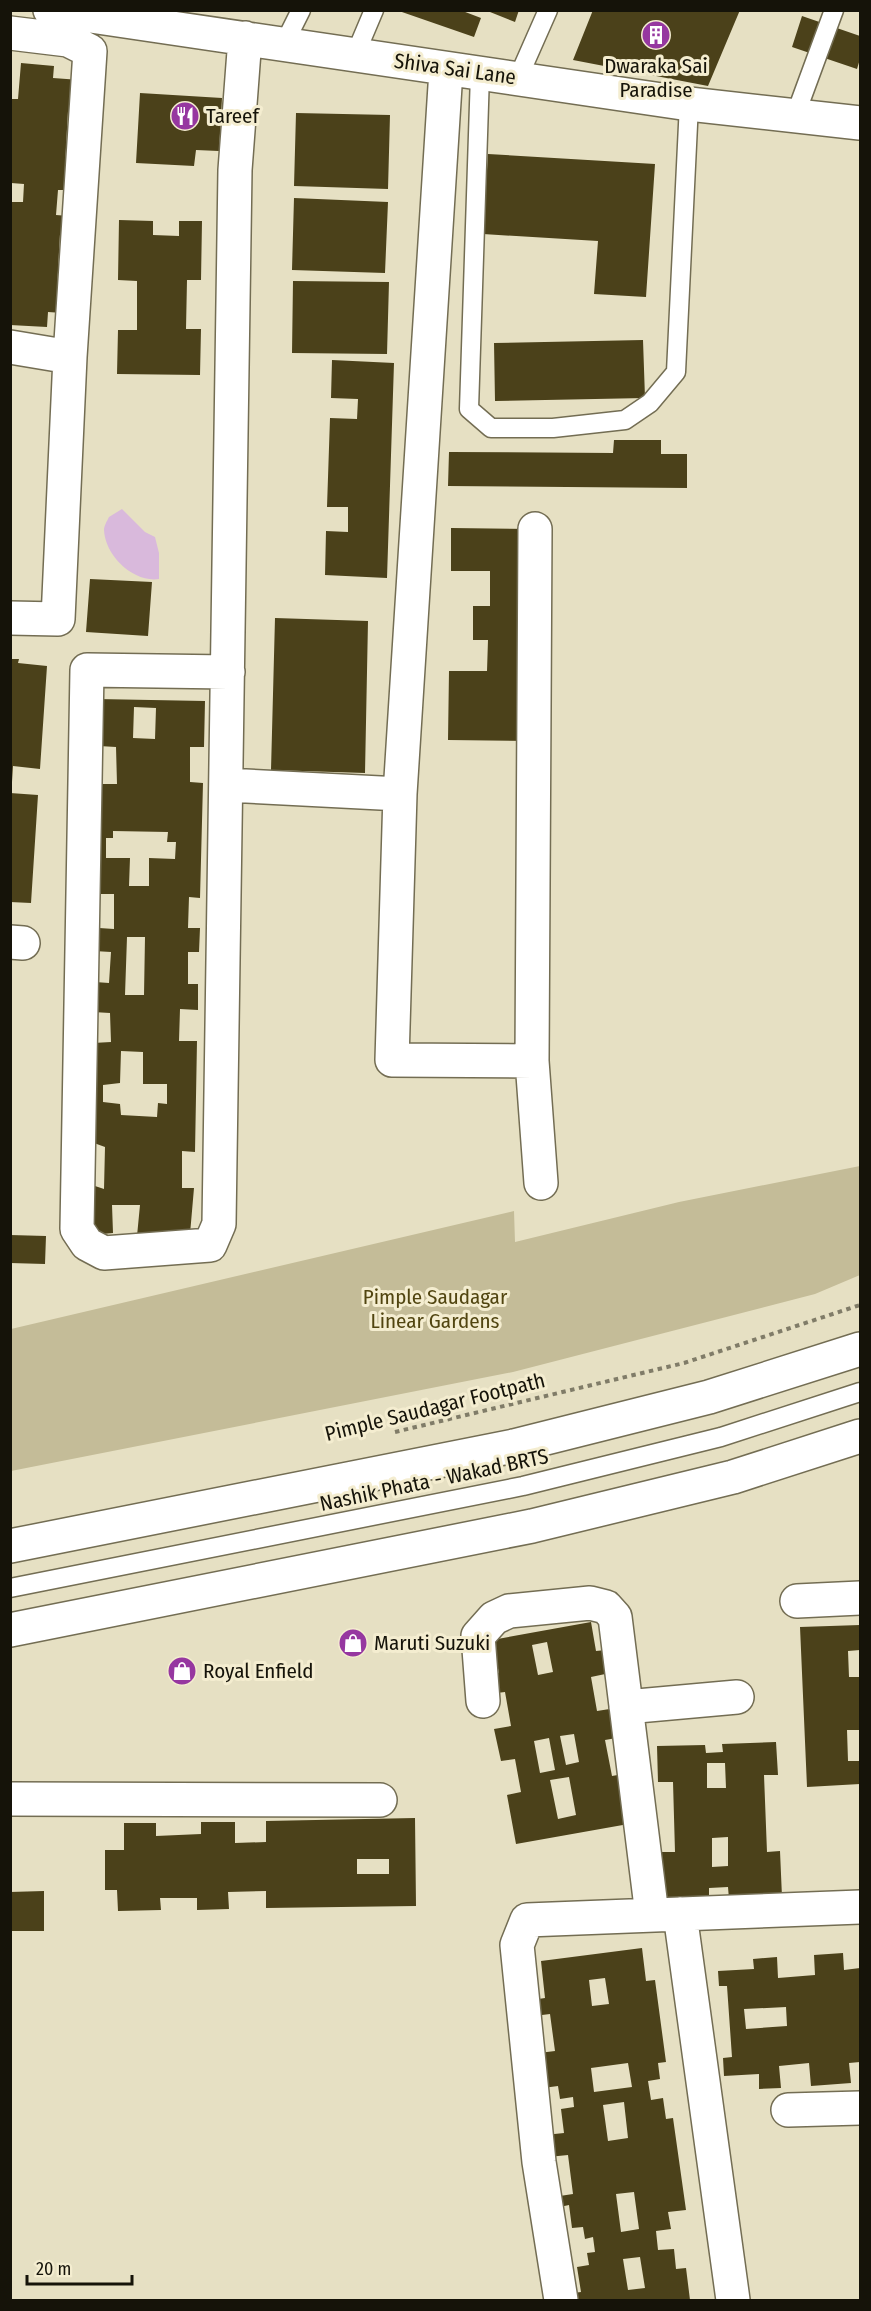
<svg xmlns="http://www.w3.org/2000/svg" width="871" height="2311" viewBox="0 0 871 2311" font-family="'Fira Sans Condensed',sans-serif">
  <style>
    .green { fill: #c4bc98 }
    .water { fill: #d9b9dc }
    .building { fill: #4b411a; fill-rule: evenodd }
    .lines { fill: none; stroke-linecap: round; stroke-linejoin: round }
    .service-casing { stroke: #736d53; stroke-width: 21 }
    .minor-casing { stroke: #736d53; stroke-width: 36 }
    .primary-casing { stroke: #736d53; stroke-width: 36 }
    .path { stroke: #807c68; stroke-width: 4; stroke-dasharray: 4.5 4.5; stroke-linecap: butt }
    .service { stroke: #fff; stroke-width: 18 }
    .minor { stroke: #fff; stroke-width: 33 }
    .primary { stroke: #fff; stroke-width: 33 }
    .labels { text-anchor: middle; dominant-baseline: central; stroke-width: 6; stroke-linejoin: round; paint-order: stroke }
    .poi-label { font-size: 21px; fill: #151309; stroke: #f4edd0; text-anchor: start }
    .street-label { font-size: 21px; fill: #151309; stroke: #f4edd0 }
    .park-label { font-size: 21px; fill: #514510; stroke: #f4edd0 }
  </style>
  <rect width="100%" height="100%" fill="#e6e0c3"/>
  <path class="green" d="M860,1166V1275L815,1294L513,1372L11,1471V1329L514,1211L515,1242L679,1202Z"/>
  <path class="water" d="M122,509L145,532L155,537L159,553V579C134,583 105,556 104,530C104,526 107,521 109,517Z"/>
  <path class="building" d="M460,10L481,18L474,37L399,11Z
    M485,10H519L515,22Z
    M593,10H740L708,86L573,60Z
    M802,16L860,36V59L857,69L792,47Z
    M21,63L54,66L53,78L80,80L78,111H68L65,166L74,167L73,190H58L56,215L69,216V235L60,234L57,289L65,290L63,313L48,312L47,327L10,325V202H23L24,184L11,183L10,99H18Z
    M140,93L222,98L219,151L196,150L194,166L136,163Z
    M296,113L390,115L388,189L294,186Z
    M488,154L655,164L646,297L594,294L598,241L483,234Z
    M294,198L388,202L385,273L292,270Z
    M119,220L153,221V235L179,236V221H202L201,280H187L186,329H201L200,375L117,374L118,330H137V281L118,280Z
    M293,281L389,282L387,354L292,353Z
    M643,340L645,398L495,401L494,343Z
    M332,360L394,363L387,578L325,575L326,531L348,532V507H327L330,418L357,419L358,399L331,398Z
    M614,440H661V454H687V488L448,486L449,452L613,453Z
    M451,528L534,529L531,741L448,740L449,671H487L488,640H473V606H490V571H451Z
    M90,579L152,582L148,636L86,632Z
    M275,618L368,621L365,773L271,770Z
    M10,659H19L18,663L47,666L40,769L13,766L12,782Z
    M97,699L205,701L204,747H190V782L203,783L200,898L189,897L188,928H200L199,952H188V984H198V1010L180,1009L179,1041H197L195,1152L182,1151V1188H194L190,1234L137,1236L140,1205H112L113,1233L92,1235V1185L104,1189L105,1147L94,1143L93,1043L111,1042L110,1013L93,1012L95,982L109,983L111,952L94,951L99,928L114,929V894H100V784H117L116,747L99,746ZM134,707L156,708L155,739L133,738ZM113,831L168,832L167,842H176L175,859L149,858V886H129L130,858H106V838H113ZM127,937H145L144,995H125ZM121,1051L143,1052V1084H167V1104L158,1103L157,1117L121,1115L120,1104L103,1102V1085L120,1083Z
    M10,793L38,795L31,903L10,902Z
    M10,1235L46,1236L45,1264L10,1263Z
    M591,1622L596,1651L606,1650L610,1673L591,1677L597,1711L616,1708L622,1737L605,1740L612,1776L629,1773L634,1823L516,1844L507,1795L521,1792L515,1759L501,1761L494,1729L511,1726L505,1692L488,1694L484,1676L499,1673L492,1640ZM547,1642L553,1672L538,1675L532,1645ZM574,1734L579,1762L566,1765L560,1736ZM549,1738L555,1770L540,1773L534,1741ZM569,1777L576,1815L558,1819L550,1780Z
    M860,1625V1650L848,1651L849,1677H860V1730H847L848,1761H860V1784L807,1787L800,1627Z
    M776,1742L778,1775H764L767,1852L780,1851L782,1897L729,1899L728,1887L709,1888V1900L663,1902L661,1852H675L673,1782H658L657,1746L705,1745L706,1753L723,1752L722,1744ZM707,1763H725L726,1788H707ZM728,1837V1866L712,1867V1838Z
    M415,1818L416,1906L266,1908V1891L228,1892L229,1909L197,1910V1898H160L161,1910L118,1911L117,1890H105V1850H124V1823H156V1836L201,1834V1822H235V1843L266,1842V1821ZM357,1859H389V1874H357Z
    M44,1891V1931H10V1892Z
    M642,1948L646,1981L655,1980L666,2062L658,2063L660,2079L648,2081L651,2100L663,2098L666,2119L673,2118L686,2210L668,2212L671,2229L656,2231L658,2250L674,2249L676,2269L686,2268L690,2300H567L566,2294L581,2292L577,2267L589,2265L587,2253L595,2252L593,2237L585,2239L583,2227L572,2228L569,2205L555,2208L553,2197L573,2194L568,2155L548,2157L545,2135L564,2133L561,2109L574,2107L573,2097L560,2099L558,2086L543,2088L539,2053L555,2051L550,2014L534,2016L532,2000L545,1998L541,1961ZM605,1978L609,2004L592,2006L589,1980ZM628,2063L632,2087L594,2092L591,2068ZM624,2102L628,2138L608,2141L603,2105ZM634,2192L639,2229L621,2232L616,2194ZM640,2257L645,2288L628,2290L623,2259Z
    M843,1953L844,1970L860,1968V2062L849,2063L851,2083L811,2086L809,2063L779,2066L781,2088L759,2089V2074L724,2076L723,2058L732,2057L727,1986H719L718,1971L754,1969L753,1959L777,1957L778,1978L815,1975L814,1955ZM786,2007L787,2026L746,2029L744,2009Z"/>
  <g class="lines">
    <g class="service-casing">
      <path id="service" d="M284,44L301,10
        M355,55L374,10
        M480,74L469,409L491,428H553L625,420L650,403L676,372L689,104
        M518,78L548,10
        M795,116L834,10
        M10,1588L523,1486L721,1437L860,1392"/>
    </g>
    <g class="minor-casing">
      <path id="minor" d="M50,10L689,104L860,123
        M10,33L68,40L90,51L70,357L58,619L10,618
        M10,347L70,357
        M228,672L87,670L77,1229L87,1244L104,1253L210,1245L219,1224L235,170L245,38
        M226,785L400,794L446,70
        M400,794L392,1060L532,1061L541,1183
        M10,942L23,943
        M532,1061L535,529
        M797,1601L860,1598
        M483,1701L478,1636L494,1618L509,1611L590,1603L606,1607L615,1617L652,1915
        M626,1707L737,1697
        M10,1799L380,1800
        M680,1914L733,2300
        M788,2110L860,2108
        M561,2300L539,2162L517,1945L527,1920L860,1907"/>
    </g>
    <g class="primary-casing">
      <path id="primary" d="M10,1546L514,1446L709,1397L860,1349
        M10,1630L532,1526L733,1477L860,1436"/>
    </g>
    <path class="path" d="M395,1432L684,1363L860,1305"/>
    <use href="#service" class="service"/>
    <use href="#minor" class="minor"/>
    <use href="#primary" class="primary"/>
  </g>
  <defs>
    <g id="building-disc" transform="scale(1.5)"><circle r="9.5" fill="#9637a0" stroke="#f4edd0"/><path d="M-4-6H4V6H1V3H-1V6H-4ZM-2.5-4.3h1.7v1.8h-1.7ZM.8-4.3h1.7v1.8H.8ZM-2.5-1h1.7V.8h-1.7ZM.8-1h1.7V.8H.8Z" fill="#fff"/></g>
    <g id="restaurant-disc" transform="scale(1.5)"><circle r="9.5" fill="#9637a0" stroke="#f4edd0"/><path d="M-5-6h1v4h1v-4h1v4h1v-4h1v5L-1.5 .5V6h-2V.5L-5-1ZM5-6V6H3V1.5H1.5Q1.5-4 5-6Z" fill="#fff"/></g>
    <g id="shop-disc" transform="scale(1.5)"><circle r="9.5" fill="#9637a0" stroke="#f4edd0"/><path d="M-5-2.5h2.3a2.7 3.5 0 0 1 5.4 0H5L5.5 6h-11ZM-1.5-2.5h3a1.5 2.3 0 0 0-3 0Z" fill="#fff"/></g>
  </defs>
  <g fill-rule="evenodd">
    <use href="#building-disc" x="656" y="35"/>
    <use href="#restaurant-disc" x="185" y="116"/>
    <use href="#shop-disc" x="353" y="1643"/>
    <use href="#shop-disc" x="182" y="1671"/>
  </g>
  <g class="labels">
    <g class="poi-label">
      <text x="656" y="66" text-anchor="middle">Dwaraka Sai<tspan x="656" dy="24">Paradise</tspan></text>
      <text x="206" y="116">Tareef</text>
      <text x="374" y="1643">Maruti Suzuki</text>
      <text x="203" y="1671">Royal Enfield</text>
    </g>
    <g class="street-label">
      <text transform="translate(455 69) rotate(8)">Shiva Sai Lane</text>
      <text transform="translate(435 1407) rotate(-14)">Pimple Saudagar Footpath</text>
      <text transform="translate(434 1480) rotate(-12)">Nashik Phata - Wakad BRTS</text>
    </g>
    <g class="park-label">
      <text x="435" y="1297">Pimple Saudagar<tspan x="435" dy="24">Linear Gardens</tspan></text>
    </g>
  </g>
  <rect width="871" height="2311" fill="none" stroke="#151309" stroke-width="24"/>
  <path d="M27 2275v9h105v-9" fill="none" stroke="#151309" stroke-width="3"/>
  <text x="36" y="2275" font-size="18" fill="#151309" stroke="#f4edd0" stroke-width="4.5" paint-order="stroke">20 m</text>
</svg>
